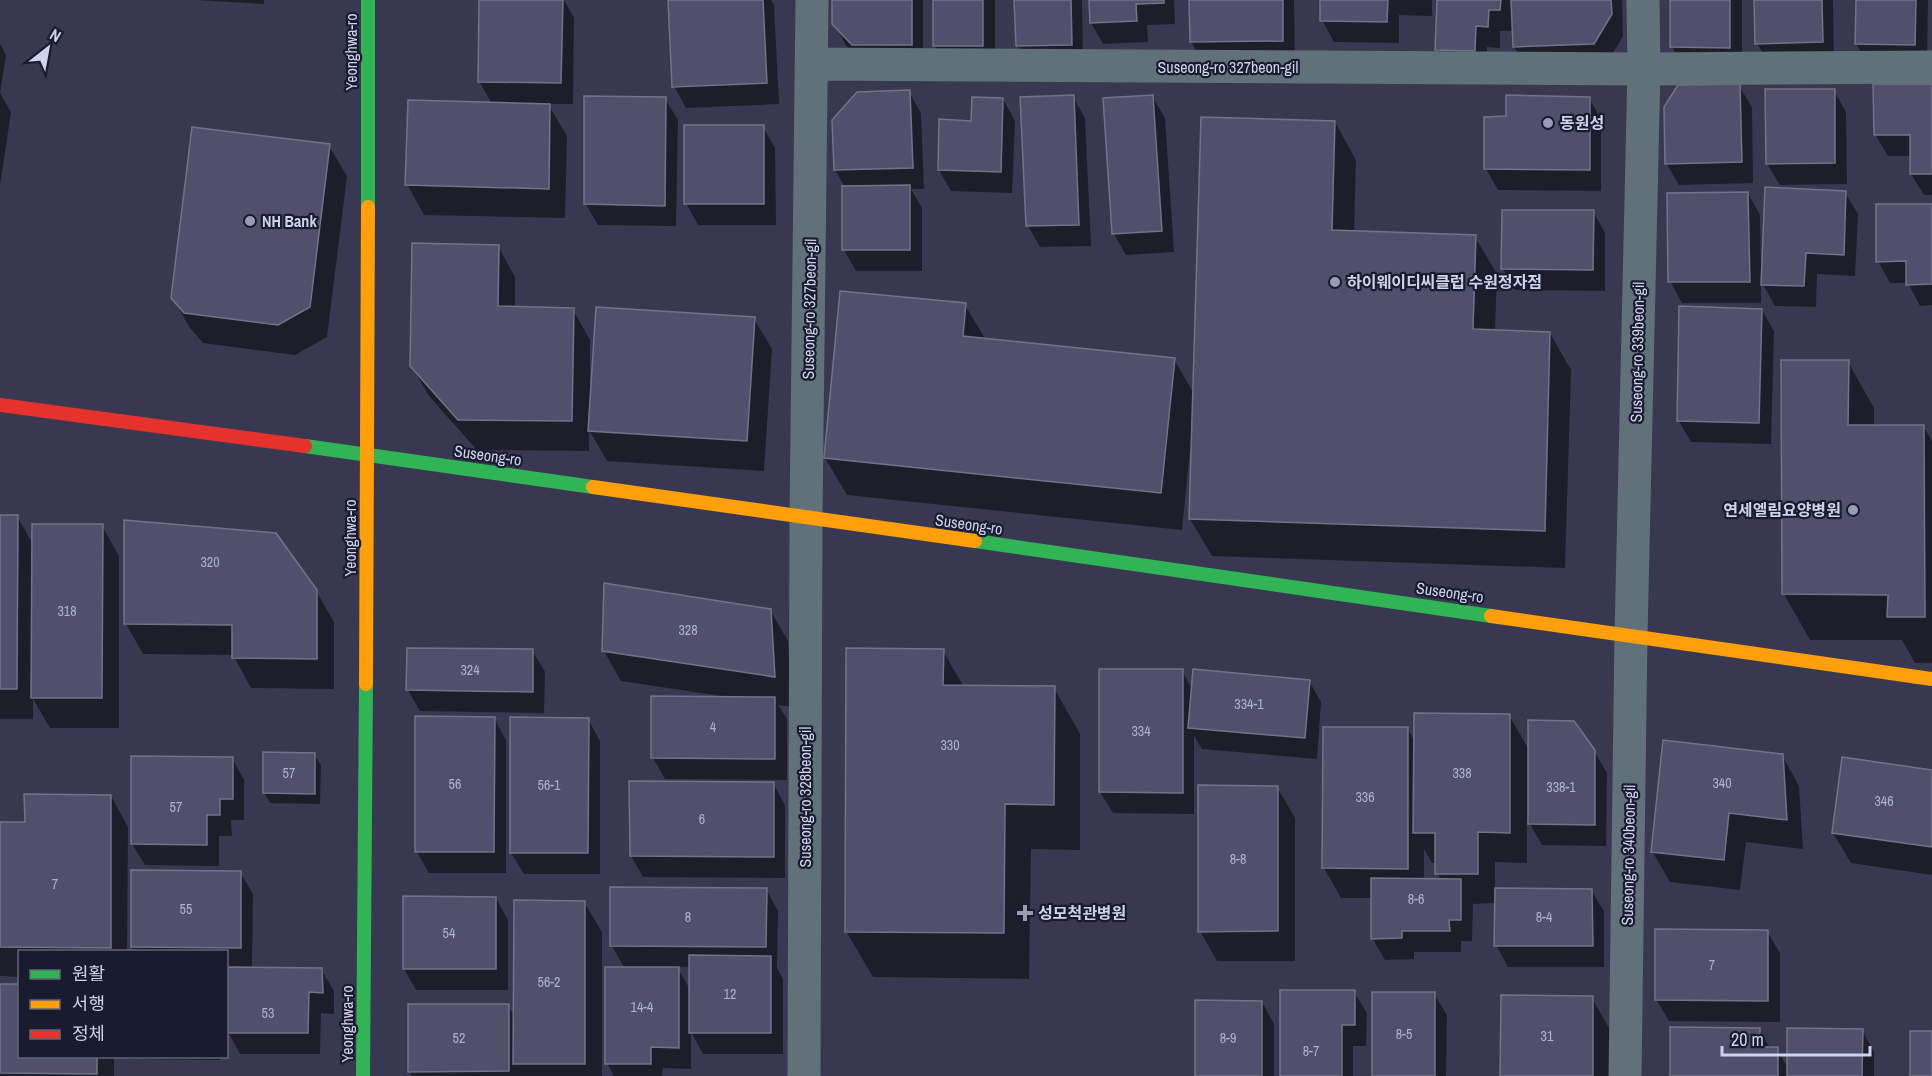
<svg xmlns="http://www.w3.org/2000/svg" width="1932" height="1076" viewBox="0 0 1932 1076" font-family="'Archivo Narrow','Noto Sans KR',sans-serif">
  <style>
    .shadow { fill: #0007; fill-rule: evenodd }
    .building { fill: #50506c; stroke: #727387; stroke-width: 1.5 }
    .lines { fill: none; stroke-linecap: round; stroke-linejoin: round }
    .street { stroke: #60717a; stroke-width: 33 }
    .fast { stroke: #30b455; stroke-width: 14 }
    .slow { stroke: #ff9f0a; stroke-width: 14 }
    .jam { stroke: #e5322d; stroke-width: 14 }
    .poi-dot { fill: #9a9cb5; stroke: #191b2e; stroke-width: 2 }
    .labels { text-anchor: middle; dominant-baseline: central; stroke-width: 4.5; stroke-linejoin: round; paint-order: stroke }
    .number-label { font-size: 14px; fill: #aeb2cc }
    .street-label { font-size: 16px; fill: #ced2ec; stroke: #191b2e }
    .poi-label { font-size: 16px; font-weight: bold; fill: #ced2ec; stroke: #191b2e; text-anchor: start }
  </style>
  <rect width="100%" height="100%" fill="#383950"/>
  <path class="shadow" d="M197,0H264V4Z
    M480,0H564L574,18L573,104H548L567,136L565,218L424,215L407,184L492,104L479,81Z
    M670,0H771L774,5L779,104L686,108L674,86Z
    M834,0H923V66H865L846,45L834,23Z
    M934,0H995V67H947L934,45Z
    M1016,0H1082L1083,66L1029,67L1017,45Z
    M1090,0H1174L1175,24L1147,25L1148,42L1103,44L1091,23Z
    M1191,0H1294L1295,62L1204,63L1191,42Z
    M1322,0H1432V16L1399,15V43L1334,42L1322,20Z
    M1439,0H1622L1623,36L1606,65L1527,68L1514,47V31H1500V48L1487,47L1486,72L1449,71L1437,49Z
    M1672,0H1742V69L1684,68L1672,47Z
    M1756,0H1833L1834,63L1769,65L1757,43Z
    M1857,0H1928L1927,66L1869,65L1856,44Z
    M0,44L6,55L0,93L11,112L0,186Z
    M1932,85V195H1924L1911,174V156H1888L1875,134Z
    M1739,86L1752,107L1753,183L1679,185L1666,163Z
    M1834,91L1846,112L1847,184L1780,185L1767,164Z
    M909,92L921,113L924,189H911L922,208V271H856L844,250L845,187L835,170Z
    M1152,96L1165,118L1174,252L1126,255L1114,234Z
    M1073,97L1085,118L1091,246L1040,247L1028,226L1022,99Z
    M1589,98L1601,119V191L1498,190L1486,169Z
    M665,99L678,120L676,226L598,225L585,203Z
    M1003,99L1015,121L1012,193L951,191L939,170L973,122Z
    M1335,122L1356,160L1354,232L1475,237L1497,274L1495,331L1550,333L1571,370L1565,568L1212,556L1190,519L1192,451H1190L1182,530L847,495L825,458L965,305L986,340L1174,359L1194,394Z
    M763,127L775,148L776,225H698L686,203Z
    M329,146L347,176L327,337L295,355L203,343L190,328L172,297Z
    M1748,193L1760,215L1761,265H1763L1845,193L1858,214L1855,276L1817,274L1816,307L1775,306L1761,281V303H1682L1670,281Z
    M1932,205V305L1920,306L1908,283H1890L1878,261Z
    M1593,211L1605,233V291L1515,290L1503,269Z
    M498,246L515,277V308L573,310L590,340V385L754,319L772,349L764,471L607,461L589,430V451L477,450L429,396L411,365Z
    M1762,310L1774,331L1771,444L1691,442L1678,420Z
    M1848,362L1874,408V427H1924L1932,441V663H1915L1902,640H1810L1784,594Z
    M0,516H17L33,544L102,526L119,556V728H50L33,699V719H0Z
    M126,522L316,591L334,622V689L251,688L233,655L143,654L126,624Z
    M770,610L788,641L791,707L778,705L787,719V780L665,779L653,758L721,696L621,681L604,651Z
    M532,650L545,672L544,713L420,711L408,690Z
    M943,651L964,687L1054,688L1080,734V850L1031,849L1029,979L873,977L846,931Z
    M1182,671L1193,690L1309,681L1321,702L1317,759L1202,749L1194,736V814L1113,813L1100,792Z
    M1509,715L1529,750L1594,751L1607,773L1606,846L1542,845L1527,819V863L1495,862V889L1591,890L1604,911V967H1508L1496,945V903L1473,904L1472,941H1461V952H1414V959L1385,960L1372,938L1373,898H1341L1324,868L1407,728L1415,742ZM1424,849L1432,863H1437V873L1441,880H1424Z
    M494,718L506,740V873H429L417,852Z
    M588,719L600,741V874H524L511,853Z
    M314,754L321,765L320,804L270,803L264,792Z
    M1782,755L1799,786L1803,849L1746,842L1740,890L1670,882L1652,851Z
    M232,758L244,780V820H231L232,836H219V866L145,865L132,844Z
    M1932,771V875L1851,863L1833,833Z
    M773,783L785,805V878L643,877L631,856Z
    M1277,787L1295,818V961H1217L1200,931Z
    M111,796L128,827L127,952H20V977L0,976V824H26Z
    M132,871L240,872L253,894L252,968L321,969L334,991V1014L321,1013L320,1054H240L228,1032L226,952H135L132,947Z
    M766,889L778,911L777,968L783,979V1054H703L691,1032V1069L663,1068L662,1076H614L607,1063L625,969L612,946ZM677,967H691V991Z
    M496,898L508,920V990H416L404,969Z
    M584,902L602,932V1076H412L409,1071L508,1006L515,1017Z
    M1767,931L1780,953V1022L1669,1021L1656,999Z
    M0,985L20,1056H114V1076H0Z
    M1354,992L1367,1013L1366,1046H1353V1076H1281Z
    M1434,994L1447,1015L1446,1076H1374Z
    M1592,998L1609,1028V1076H1502Z
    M1262,1002L1274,1024V1076H1196Z
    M1759,1029L1770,1048L1777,1049L1788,1068L1862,1030L1874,1052V1076H1672Z
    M131,1056H220V1060L132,1059Z"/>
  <path class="building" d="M479,0H563L561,83L478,82Z
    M668,0H763L767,83L672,87Z
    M832,0H912V45H852L832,24Z
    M933,0H983V46H933Z
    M1014,0H1071L1072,45L1016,46Z
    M1089,0H1164V3L1136,4L1137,21L1090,23Z
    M1189,0H1283V41L1190,42Z
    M1320,0H1388L1387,22L1320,21Z
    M1437,0H1501L1500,10H1489L1488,27L1476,26L1475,51L1435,50Z
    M1511,0H1611L1612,14L1594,44L1513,47Z
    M1670,0H1730V48L1670,47Z
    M1754,0H1822L1823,42L1755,44Z
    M1856,0H1916L1915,45L1855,44Z
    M1740,84L1742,162L1665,164L1664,107L1678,85Z
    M1873,84H1932V174H1910V135H1874Z
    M1765,89H1835V163L1766,164Z
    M910,90L913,168L834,170L832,120L857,92Z
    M1074,95L1079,225L1026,226L1020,97Z
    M1153,95L1162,231L1112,234L1103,98Z
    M1506,95L1590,97V170L1484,169V117L1506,116Z
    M584,96L666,97L665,206L584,204Z
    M972,97L1003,98L1001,172L938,170L939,119L971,121Z
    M408,100L550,104L549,189L405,185Z
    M1201,117L1335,121L1332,230L1476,235L1473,329L1550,332L1545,531L1189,519Z
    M684,125H764V204H684Z
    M192,127L330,144L310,307L278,325L184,313L171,298Z
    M910,185V250H842V186Z
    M1765,187L1846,191L1844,255L1806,253L1804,286L1761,285Z
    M1748,192L1750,282H1668L1667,193Z
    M1876,204H1932V284L1906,285V261L1876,262Z
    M1502,210H1594L1593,270L1501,269Z
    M412,243L499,245L498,306L574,308L572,421L458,420L410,366Z
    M840,291L966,303L963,336L1175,358L1161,493L824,458Z
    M1679,306L1762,309L1759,423L1677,421Z
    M596,307L755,317L747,441L588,431Z
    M1781,360H1849L1848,425H1924L1925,617H1887L1888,595L1782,594Z
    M0,515H18L17,689H0Z
    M124,520L276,533L317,590V659L232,658V625L124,624Z
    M32,524H103L102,698H31Z
    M604,583L771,609L775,677L602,651Z
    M407,648L533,649V692L406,690Z
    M846,648L944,649L943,685L1055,686L1054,805L1005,804L1004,933L845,932Z
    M1099,669H1183V793L1099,792Z
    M1193,669L1310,680L1305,738L1188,728Z
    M651,696L775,697V759L651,758Z
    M1414,713L1510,714V833L1478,832V874H1435V833H1413Z
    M415,716L495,717L494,852H415Z
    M510,717L589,718L588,853H510Z
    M1528,720L1574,721L1595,750V825L1528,824Z
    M1323,727H1408V869L1322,868Z
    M1663,740L1783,754L1787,820L1729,813L1724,860L1651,852Z
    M263,752L315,753V794L263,793Z
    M131,756L233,757V799H220V815H207V845L131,844Z
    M1842,757L1932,770V847L1832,833Z
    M629,781L774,782V857L630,856Z
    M1198,785L1278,786V931L1198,932Z
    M24,794L111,795V948L0,947V822H25Z
    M131,870L241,871V948L131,947Z
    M1371,878L1461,879V920H1449L1450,931H1402V938L1371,939Z
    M610,887L767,888L766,947L610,946Z
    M1495,888L1592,889L1593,946H1494Z
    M403,896L496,897V969H403Z
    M514,900L585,901V1064H513Z
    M1655,929L1768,930V1001L1655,1000Z
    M689,955L771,956V1033H689Z
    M226,967L322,968L323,993L309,992L308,1033H226Z
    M605,967H679V1048L651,1047V1064H605Z
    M0,984H20V1056H97V1074L0,1073Z
    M1280,990H1355V1025H1342V1076H1280Z
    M1372,992H1435V1076H1372Z
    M1501,995L1593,996V1076H1500Z
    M1195,1000L1262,1001V1076H1195Z
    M408,1004H509V1071L408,1072Z
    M1670,1027L1760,1028V1047H1778V1076H1670Z
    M1787,1028L1863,1029L1862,1076H1787Z
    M1910,1031H1932V1076H1910Z"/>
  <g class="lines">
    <path class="street" d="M812,64L1644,69L1932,67
      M804,1076L806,518L812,0
      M1625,1076L1631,635L1644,69L1643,0"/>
    <path class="fast" d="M368,207V0
      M305,446L593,487
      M975,541L1491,616
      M363,1076L366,684"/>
    <path class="slow" d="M593,487L975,541
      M1491,616L1932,679
      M366,684L368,207"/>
    <path class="jam" d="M0,405L305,446"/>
  </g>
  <g class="poi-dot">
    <circle cx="1548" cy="123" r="6"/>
    <circle cx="250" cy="221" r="6"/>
    <circle cx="1335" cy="282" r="6"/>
    <circle cx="1853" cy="510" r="6"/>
    <path d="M1022 904h6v6h6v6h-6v6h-6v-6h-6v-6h6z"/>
  </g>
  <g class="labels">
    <g class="number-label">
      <text x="210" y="562">320</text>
      <text x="67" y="611">318</text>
      <text x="688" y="630">328</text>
      <text x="470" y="670">324</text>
      <text x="1249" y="704">334-1</text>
      <text x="713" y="727">4</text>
      <text x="1141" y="731">334</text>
      <text x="950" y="745">330</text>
      <text x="289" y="773">57</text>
      <text x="1462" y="773">338</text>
      <text x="1722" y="783">340</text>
      <text x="455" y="784">56</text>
      <text x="549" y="785">56-1</text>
      <text x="1561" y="787">338-1</text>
      <text x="1365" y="797">336</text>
      <text x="1884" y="801">346</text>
      <text x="176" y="807">57</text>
      <text x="702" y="819">6</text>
      <text x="1238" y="859">8-8</text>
      <text x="55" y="884">7</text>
      <text x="1416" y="899">8-6</text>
      <text x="186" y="909">55</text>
      <text x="688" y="917">8</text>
      <text x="1544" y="917">8-4</text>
      <text x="449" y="933">54</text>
      <text x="1712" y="965">7</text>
      <text x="549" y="982">56-2</text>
      <text x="730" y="994">12</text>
      <text x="642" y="1007">14-4</text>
      <text x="268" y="1013">53</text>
      <text x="1404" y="1034">8-5</text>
      <text x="1547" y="1036">31</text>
      <text x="459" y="1038">52</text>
      <text x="1228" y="1038">8-9</text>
      <text x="1311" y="1051">8-7</text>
    </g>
    <g class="street-label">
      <text transform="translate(351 52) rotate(-90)">Yeonghwa-ro</text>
      <text x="1228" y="67">Suseong-ro 327beon-gil</text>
      <text transform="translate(809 309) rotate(-89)">Suseong-ro 327beon-gil</text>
      <text transform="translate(1637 352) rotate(-89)">Suseong-ro 339beon-gil</text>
      <text transform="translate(488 455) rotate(8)">Suseong-ro</text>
      <text transform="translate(969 524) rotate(8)">Suseong-ro</text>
      <text transform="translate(350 538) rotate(-90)">Yeonghwa-ro</text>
      <text transform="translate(1450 592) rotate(8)">Suseong-ro</text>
      <text transform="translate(805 797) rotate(-90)">Suseong-ro 328beon-gil</text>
      <text transform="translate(1628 855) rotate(-89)">Suseong-ro 340beon-gil</text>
      <text transform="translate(347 1024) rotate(-90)">Yeonghwa-ro</text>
    </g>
    <g class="poi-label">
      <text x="1560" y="123">동원성</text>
      <text x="262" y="221">NH Bank</text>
      <text x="1347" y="282">하이웨이디씨클럽 수원정자점</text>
      <text x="1841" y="510" text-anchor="end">연세엘림요양병원</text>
      <text x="1038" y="913">성모척관병원</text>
    </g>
  </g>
  <rect x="18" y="950" width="210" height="108" fill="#191b2e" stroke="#61647a" stroke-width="1.5"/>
  <rect x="30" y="970" width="30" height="9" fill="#30b455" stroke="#61647a" stroke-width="1.5"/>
  <text x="72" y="980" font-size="18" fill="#ced2ec">원활</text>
  <rect x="30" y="1000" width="30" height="9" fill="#ff9f0a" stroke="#61647a" stroke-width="1.5"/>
  <text x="72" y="1010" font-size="18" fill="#ced2ec">서행</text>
  <rect x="30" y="1030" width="30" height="9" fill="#e5322d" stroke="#61647a" stroke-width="1.5"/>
  <text x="72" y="1040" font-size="18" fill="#ced2ec">정체</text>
  <g transform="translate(48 48) rotate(31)" stroke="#191b2e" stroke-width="4.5" paint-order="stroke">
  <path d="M0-4.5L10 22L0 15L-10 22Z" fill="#ced2ec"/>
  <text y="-9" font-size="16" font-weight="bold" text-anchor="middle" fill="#ced2ec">N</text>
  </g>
  <path d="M1722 1046v9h148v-9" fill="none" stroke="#ced2ec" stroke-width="3"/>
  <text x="1731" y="1046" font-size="18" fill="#ced2ec" stroke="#191b2e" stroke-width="4.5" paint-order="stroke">20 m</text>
</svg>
